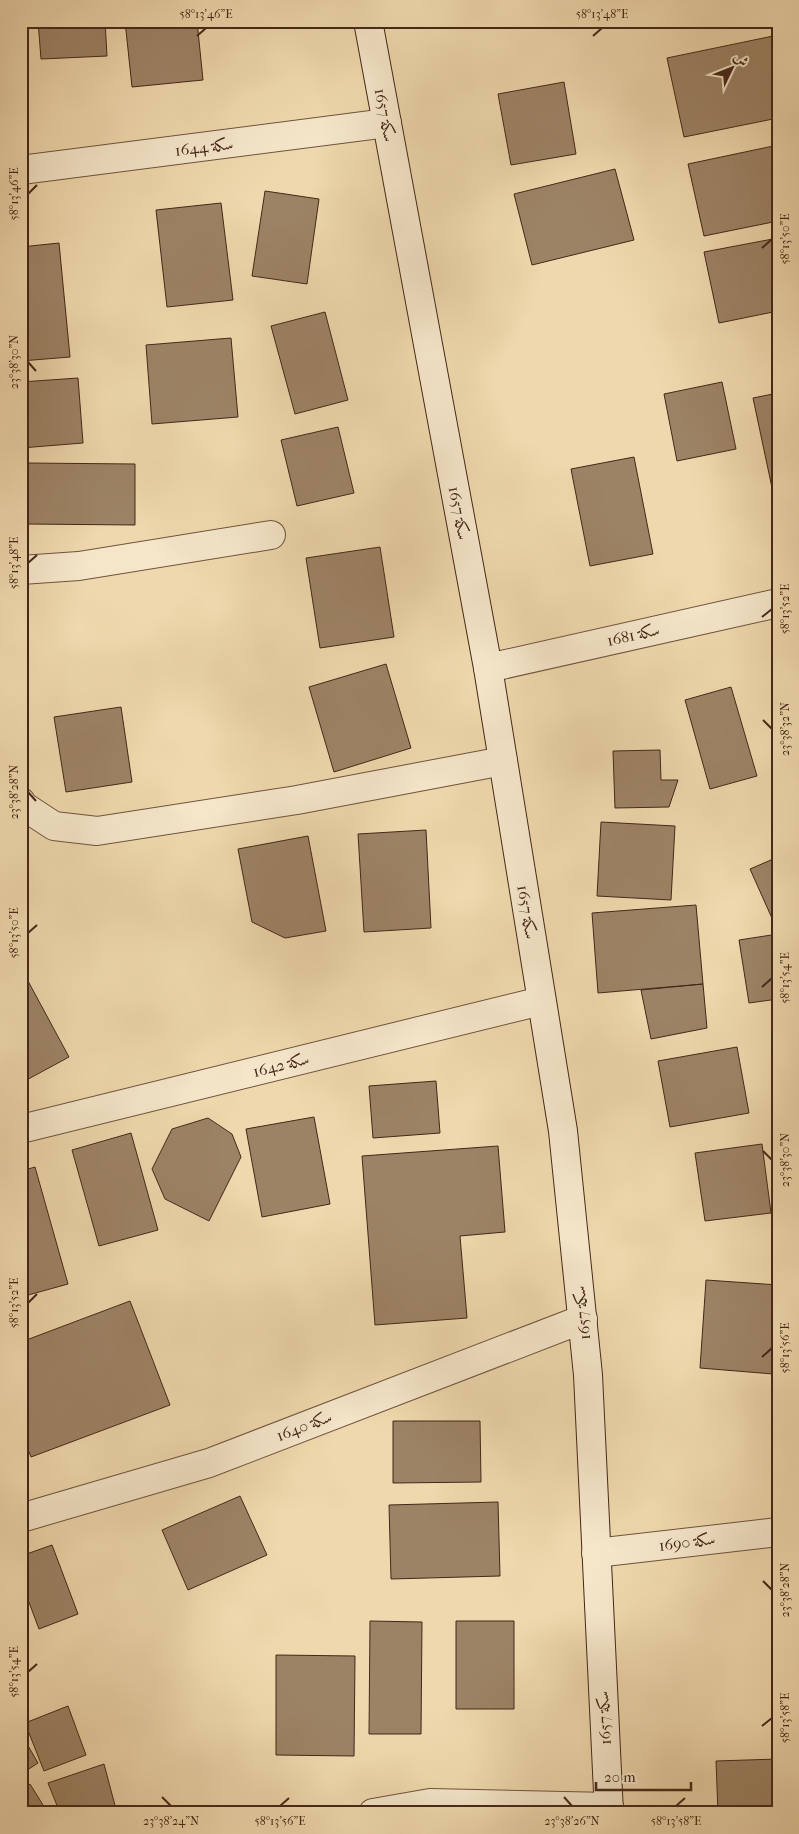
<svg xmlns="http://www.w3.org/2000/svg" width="799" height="1834" viewBox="0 0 799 1834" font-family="'IM FELL French Canon',Amiri,serif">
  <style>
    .building { fill: #9d8366; stroke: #442719 }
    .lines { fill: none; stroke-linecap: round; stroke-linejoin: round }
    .street-casing { stroke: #6f533e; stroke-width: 30 }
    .secondary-casing { stroke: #442719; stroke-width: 30 }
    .street { stroke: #f5e6ca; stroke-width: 28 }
    .secondary { stroke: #f5e6ca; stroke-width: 28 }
    .ticks { fill: none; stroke: #442719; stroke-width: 2 }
    .labels { text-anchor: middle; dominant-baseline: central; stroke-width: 4; stroke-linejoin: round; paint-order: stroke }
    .street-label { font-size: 16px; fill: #442719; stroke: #f5e6ca }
    .neatline { fill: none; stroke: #442719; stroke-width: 2 }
    .ticks-label { font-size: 12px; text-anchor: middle; fill: #442719 }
  </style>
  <rect width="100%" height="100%" fill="#efd8ad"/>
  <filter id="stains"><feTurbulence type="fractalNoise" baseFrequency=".004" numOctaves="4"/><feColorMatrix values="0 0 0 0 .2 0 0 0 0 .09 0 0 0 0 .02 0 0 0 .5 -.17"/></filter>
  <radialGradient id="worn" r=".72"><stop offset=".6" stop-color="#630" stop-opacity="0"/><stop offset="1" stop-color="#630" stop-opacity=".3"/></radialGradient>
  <path class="building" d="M38,21H105L107,56L41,59Z
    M125,21H197L203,80L132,87Z
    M21,30L25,64L21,65Z
    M778,35V118L684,137L667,58Z
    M564,82L576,154L511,165L498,94Z
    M778,145V221L704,236L688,164Z
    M615,169L634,240L532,265L514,194Z
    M265,191L319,199L307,284L252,276Z
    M221,203L233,300L167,307L156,210Z
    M778,238V311L719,323L704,252Z
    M59,243L70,357L21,361V247Z
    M325,312L348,400L295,414L271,326Z
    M231,338L238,417L152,424L146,345Z
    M78,378L83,443L21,448V382Z
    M722,382L736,449L677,461L664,394Z
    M778,393V502H775L753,398Z
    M338,427L354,493L297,506L281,440Z
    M634,457L653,554L590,566L571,469Z
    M27,463L135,464V525L27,524Z
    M380,547L394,637L320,648L306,558Z
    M386,664L411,748L334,772L309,687Z
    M731,687L757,776L710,789L685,700Z
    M121,707L132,782L66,792L54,717Z
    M660,750L661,780H678L669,807L615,808L613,751Z
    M601,822L675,826L671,900L597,896Z
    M426,830L431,928L364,932L358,834Z
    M308,836L326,931L285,938L252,922L238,849Z
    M778,857V924L775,925L750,869Z
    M696,905L703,984L598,993L592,913Z
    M778,934V999L749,1003L739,940Z
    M21,968L69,1057L21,1083Z
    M703,984L707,1028L651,1039L641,990Z
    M737,1047L749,1113L670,1127L658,1061Z
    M436,1081L440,1133L373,1138L369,1086Z
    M314,1117L330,1204L262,1217L246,1129Z
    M208,1118L232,1134L241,1157L209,1221L165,1199L152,1169L172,1129Z
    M131,1133L158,1230L99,1246L72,1150Z
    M762,1144L771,1213L705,1221L695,1153Z
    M498,1146L505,1232L460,1236L467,1318L375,1325L362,1156Z
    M35,1167L68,1284L21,1297V1171Z
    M706,1280L778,1285V1311L773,1374L700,1368Z
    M130,1301L170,1405L31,1457L21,1432V1342Z
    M393,1421H480L481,1482L393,1483Z
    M240,1496L267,1555L188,1590L162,1530Z
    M498,1502L500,1576L391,1579L389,1505Z
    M52,1545L78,1614L39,1629L21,1581V1556Z
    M370,1621L422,1622L421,1734H369Z
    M456,1621H514V1709H456Z
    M276,1655L355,1656L354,1756L276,1755Z
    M68,1706L86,1755L44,1771L25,1723Z
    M23,1737L38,1763L21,1774V1738Z
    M778,1759V1813H718L716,1761Z
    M104,1764L117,1813H60L48,1783Z
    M30,1784L48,1813H21V1790Z"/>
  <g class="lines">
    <g class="street-casing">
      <path id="street" d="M21,170L387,123
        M21,570L79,566L271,535
        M488,668L778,603
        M21,802L22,805L54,826L97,831L297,800L503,761
        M21,1129L541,1001
        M21,1518L209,1463L583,1319
        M596,1553L778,1532
        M373,1813L430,1803L609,1807"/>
    </g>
    <g class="secondary-casing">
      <path id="secondary" d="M368,21L488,668L563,1131L588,1375L609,1813"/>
    </g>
    <use href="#street" class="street"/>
    <use href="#secondary" class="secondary"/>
  </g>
  <path class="ticks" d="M197,36L206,28M593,36L602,28M28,194L37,185M762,248L772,239M28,362L36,371M28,563L37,555M762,617L772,609M763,720L772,729M28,792L36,801M28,933L37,925M762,987L772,978M763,1151L772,1160M28,1303L37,1294M762,1357L772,1348M763,1581L772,1590M28,1672L37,1664M762,1726L772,1718M162,1797L171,1806M564,1797L572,1806M280,1806L289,1798M676,1806L685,1798"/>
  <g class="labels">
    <g class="street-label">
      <text transform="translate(385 115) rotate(79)">سكة 1657</text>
      <text transform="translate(204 147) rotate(-7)">سكة 1644</text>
      <text transform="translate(459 513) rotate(79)">سكة 1657</text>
      <text transform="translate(633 635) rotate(-13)">سكة 1681</text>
      <text transform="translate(527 912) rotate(81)">سكة 1657</text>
      <text transform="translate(281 1065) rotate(-14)">سكة 1642</text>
      <text transform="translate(582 1313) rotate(-96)">سكة 1657</text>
      <text transform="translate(304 1426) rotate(-21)">سكة 1640</text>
      <text transform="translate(687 1542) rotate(-7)">سكة 1690</text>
      <text transform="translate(604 1718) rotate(-93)">سكة 1657</text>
    </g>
  </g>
  <rect width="799" height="1834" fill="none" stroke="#efd8ad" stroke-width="55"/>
  <g transform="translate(732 68) rotate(47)" stroke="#f5e6ca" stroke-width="4" paint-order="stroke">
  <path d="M0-4L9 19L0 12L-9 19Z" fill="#442719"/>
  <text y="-8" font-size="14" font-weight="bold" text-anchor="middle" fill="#442719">ش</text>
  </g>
  <path d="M596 1782v8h95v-8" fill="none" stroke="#442719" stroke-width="2.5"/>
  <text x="604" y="1782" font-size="15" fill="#442719" stroke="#f5e6ca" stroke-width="4" paint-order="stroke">20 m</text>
  <rect x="28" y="28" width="744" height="1778" class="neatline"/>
  <g class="ticks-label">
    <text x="206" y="18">58°13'46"E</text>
    <text x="602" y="18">58°13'48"E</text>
    <text transform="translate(14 194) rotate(-90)" y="4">58°13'46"E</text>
    <text transform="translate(785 239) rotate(-90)" y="4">58°13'50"E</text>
    <text transform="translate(14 362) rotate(-90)" y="4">23°38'30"N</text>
    <text transform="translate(14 563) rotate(-90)" y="4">58°13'48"E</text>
    <text transform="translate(785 609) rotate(-90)" y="4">58°13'52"E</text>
    <text transform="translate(785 729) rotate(-90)" y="4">23°38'32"N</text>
    <text transform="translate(14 792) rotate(-90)" y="4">23°38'28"N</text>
    <text transform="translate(14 933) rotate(-90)" y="4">58°13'50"E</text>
    <text transform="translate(785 978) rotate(-90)" y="4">58°13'54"E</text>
    <text transform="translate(785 1160) rotate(-90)" y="4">23°38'30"N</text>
    <text transform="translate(14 1303) rotate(-90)" y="4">58°13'52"E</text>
    <text transform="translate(785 1348) rotate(-90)" y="4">58°13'56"E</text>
    <text transform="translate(785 1590) rotate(-90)" y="4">23°38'28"N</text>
    <text transform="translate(14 1672) rotate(-90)" y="4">58°13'54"E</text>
    <text transform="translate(785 1718) rotate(-90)" y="4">58°13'58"E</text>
    <text x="171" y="1825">23°38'24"N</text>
    <text x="280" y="1825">58°13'56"E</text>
    <text x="572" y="1825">23°38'26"N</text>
    <text x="676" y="1825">58°13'58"E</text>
  </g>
  <rect width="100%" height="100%" filter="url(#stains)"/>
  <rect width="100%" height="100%" fill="url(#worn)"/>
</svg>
